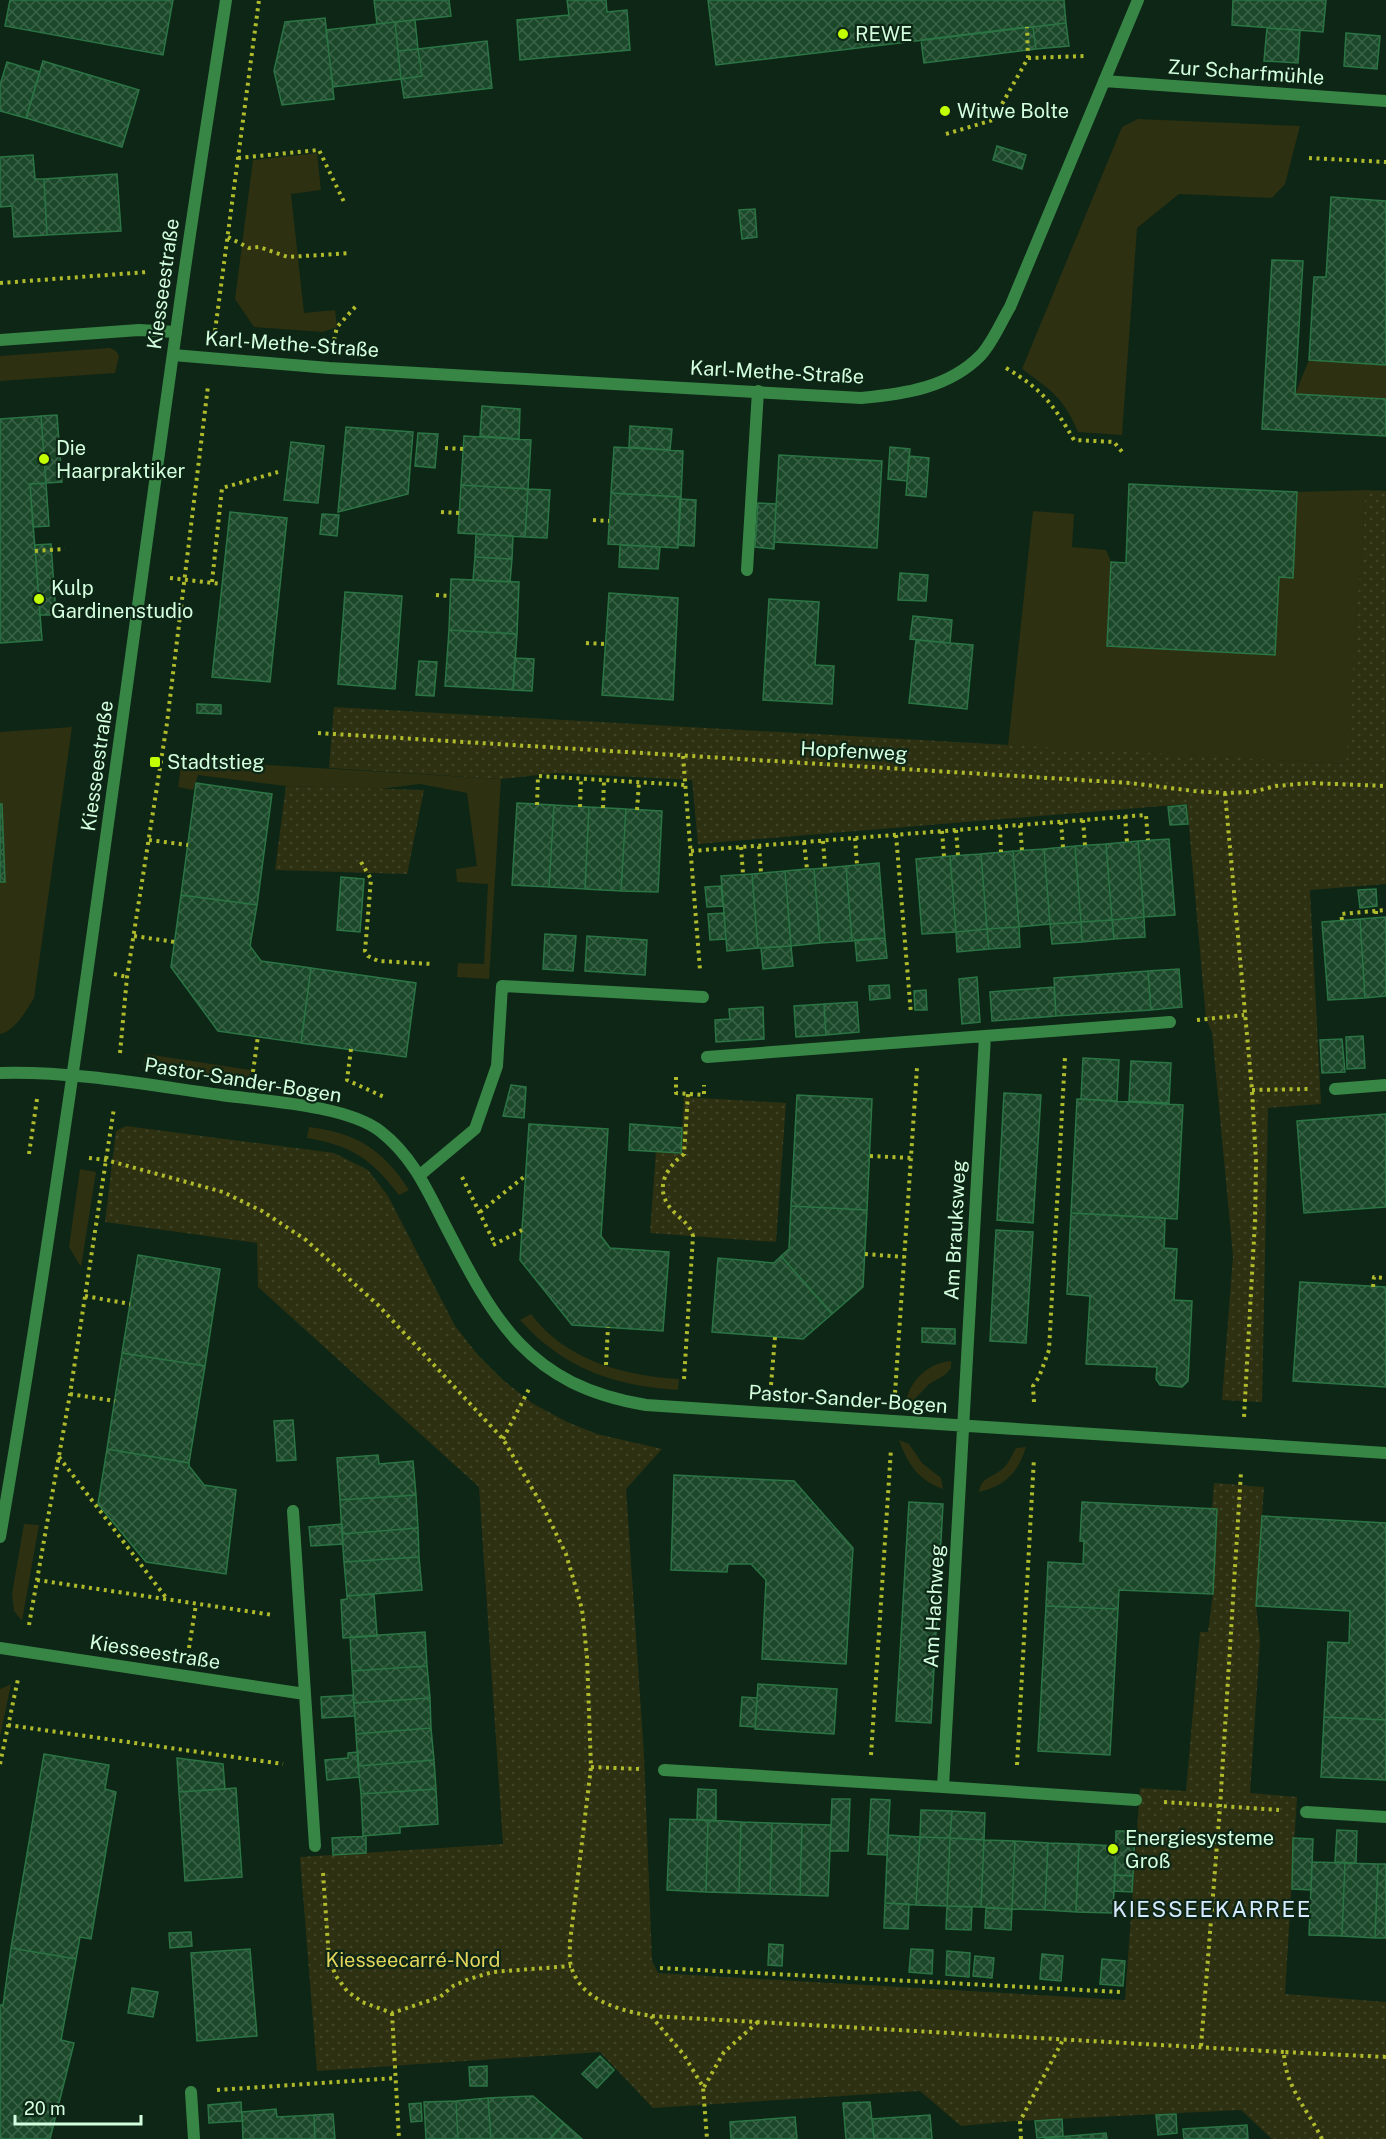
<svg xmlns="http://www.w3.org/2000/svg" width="1386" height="2139" viewBox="0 0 1386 2139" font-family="'Public Sans',sans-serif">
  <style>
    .green { fill: #2d3011 }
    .park { fill: url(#park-dots) }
    .building { fill: url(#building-cross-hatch); stroke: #2b7444; stroke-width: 1.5 }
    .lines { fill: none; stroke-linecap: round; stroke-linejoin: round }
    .path { stroke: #b0bb2c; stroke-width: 4; stroke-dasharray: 3 4.5; stroke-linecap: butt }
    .service { stroke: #388646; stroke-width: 12 }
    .minor { stroke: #388646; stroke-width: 12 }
    .tertiary { stroke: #388646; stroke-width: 12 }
    .poi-dot { fill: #c2ff00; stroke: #0e2616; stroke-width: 2 }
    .labels { text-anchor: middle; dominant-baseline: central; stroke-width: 4.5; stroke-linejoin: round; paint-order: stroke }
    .poi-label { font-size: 20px; fill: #d4ffdf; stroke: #0e2616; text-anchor: start }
    .street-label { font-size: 20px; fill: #d4ffdf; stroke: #0e2616 }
    .park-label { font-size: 20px; fill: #e3d45c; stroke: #0e2616 }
    .quarter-label { font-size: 22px; letter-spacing: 1.5px; fill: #d6eaff; stroke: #0e2616 }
  </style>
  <defs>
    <pattern id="park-dots" width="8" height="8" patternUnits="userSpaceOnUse" patternTransform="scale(1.5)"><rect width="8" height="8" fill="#2d3011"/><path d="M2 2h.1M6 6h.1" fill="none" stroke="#414528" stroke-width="1.8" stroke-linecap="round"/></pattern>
    <pattern id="building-cross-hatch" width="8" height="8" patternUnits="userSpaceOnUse" patternTransform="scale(1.5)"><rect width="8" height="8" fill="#1a4829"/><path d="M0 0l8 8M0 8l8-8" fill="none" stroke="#3a6348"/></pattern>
  </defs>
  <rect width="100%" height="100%" fill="#0e2616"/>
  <path class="green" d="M1138,119L1300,126L1285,184L1272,198L1179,194L1137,228L1122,435L1078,432C1064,398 1051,390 1022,369L1122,127Z
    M317,153L321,190L291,194L304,313L335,310L337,327L323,332L254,327L235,299L253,160Z
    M110,348L116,351L119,356L115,373L0,381V356Z
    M1309,360L1386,365V399L1295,394Z
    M1366,490L1347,764L1008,746L1033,511L1074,514L1072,547L1106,550L1111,562L1107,646L1275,655L1279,577H1293L1297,492Z
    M72,727L34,998C26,1011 15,1031 0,1034V732Z
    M182,760L501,779L489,979L457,977L458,963L484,964L488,884L457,882L456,869L477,866L467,793L420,784L379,789L286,786L198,775L193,790L178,787Z
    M146,1054L251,1070L249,1081L143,1065Z
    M309,1127C356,1133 383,1149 409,1190L399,1195C371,1159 353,1146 307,1138Z
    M80,1169L96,1172L81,1267L69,1247Z
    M531,1314C565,1360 624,1376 679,1379L678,1390C615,1386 564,1369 520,1320Z
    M951,1361V1368L945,1375L929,1384L912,1402L905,1404C910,1381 927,1363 951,1361Z
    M899,1440L909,1444L922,1463L941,1478L943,1489C919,1481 907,1463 899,1440Z
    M1026,1447C1018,1473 1005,1486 979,1492C981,1475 996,1478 1006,1465C1010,1460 1013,1453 1016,1448Z
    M24,1524L39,1525L22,1621L14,1611L12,1594Z
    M11,1684L0,1737V1689Z"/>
  <path class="park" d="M1366,490L1386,491V884L1310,890L1321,1104L1268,1108L1262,1402L1222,1400L1233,1256L1212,1032L1206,1019L1187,804L698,844L692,780L557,773L501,779L329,768L334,707L1346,764Z
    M286,786L424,790L407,874L275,870Z
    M684,1097L786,1103L776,1242L650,1233L656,1151L681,1153Z
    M126,1126L334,1153L368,1170L388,1196L455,1326L477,1354L503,1380L532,1403L567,1422L597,1434L662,1449L626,1489L644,1755L652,1961L658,1973L1125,2000L1140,1788L1186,1791L1200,1632H1208L1213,1594L1217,1510L1212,1509L1214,1483L1264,1487L1256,1606L1260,1641L1250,1793L1297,1797L1285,1994L1386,2002V2139H1272L1241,2110L1014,2121L961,2126L920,2091L653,2108L600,2052L317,2071L300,1857L503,1844L479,1487L258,1287L257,1243L105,1222L116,1131Z"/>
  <path class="building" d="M10,0H173L163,55L5,26Z
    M374,0H449L451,16L377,24Z
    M567,0H606L607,12L627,10L630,50L520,60L517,20L569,15Z
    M708,0H1064L1066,23L716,65Z
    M1233,0H1326L1323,32L1232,25Z
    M325,18L334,99L282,105L274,71L285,22Z
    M415,20L418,49L398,51L395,22Z
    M395,22L401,79L333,87L326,30Z
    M1066,23L1069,46L1036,49L1033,27Z
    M1027,27H1033L1036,49L924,63L921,40Z
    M1267,28L1300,30L1298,63L1264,61Z
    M1346,33L1380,36L1377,69L1344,66Z
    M487,41L492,88L404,98L401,79L422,76L418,49Z
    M418,49L422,76L401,79L398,51Z
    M43,61L139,90L122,147L26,118Z
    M7,62L40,72L26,118L0,111V85Z
    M997,146L1026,155L1022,169L993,160Z
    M33,155L35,179H44L47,235L14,237L12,206L0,207V157Z
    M117,174L121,231L47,235L44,179Z
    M1331,197L1386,201V365L1309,360L1314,277H1326Z
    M755,209L757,237L742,239L739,210Z
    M1272,260L1303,261L1295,394L1386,399V436L1262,429Z
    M482,406L520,409L519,439L480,436Z
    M57,415L62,482L46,483L41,416Z
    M41,416L46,483L30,484L42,640L0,643V419Z
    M630,426L672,429L670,450L629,447Z
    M346,427L413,432L408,494L338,512Z
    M418,433L438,434L435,468L415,466Z
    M464,436L531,440L528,489L461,485Z
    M291,442L324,446L318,503L284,500Z
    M614,447L683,451L681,497L611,493Z
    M890,447L910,449L907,481L888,479Z
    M779,455L882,461L877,548L774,542Z
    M909,456L929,458L926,497L906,495Z
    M46,483L49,526L33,527L30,484Z
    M1129,484L1297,492L1293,578L1279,577L1275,655L1107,646L1111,562L1126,563Z
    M461,485L528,489L525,537L458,533Z
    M528,489L550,490L547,538L525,537Z
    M611,493L681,497L678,548L608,544Z
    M680,499L696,500L694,546L678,545Z
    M758,503L776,504L774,549L755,547Z
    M230,512L287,518L270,682L212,677Z
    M322,514L339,515L337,536L320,534Z
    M476,534L513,536L512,559L475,557Z
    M51,544L56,615H40L35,545Z
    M620,545L660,547L658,569L619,567Z
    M475,557L512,559L510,582L473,580Z
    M900,573L928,575L926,601L898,600Z
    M451,579L519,582L517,634L449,630Z
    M345,592L402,596L395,689L338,684Z
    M609,593L678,598L673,700L602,695Z
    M769,599L819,602L815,665L834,666L832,704L763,700Z
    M913,616L952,620L950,643L910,639Z
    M449,630L517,634L513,690L445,686Z
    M916,640L973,645L967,709L909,703Z
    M515,658L534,659L532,691L513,690Z
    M419,661L437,662L434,696L416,695Z
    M197,704L221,705V714L197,713Z
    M196,783L272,794L257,905L181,895Z
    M517,803L554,805L549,887L512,885Z
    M0,804H2L5,882H0Z
    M554,805L589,807L585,889L549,887Z
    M1186,805L1188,824L1170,825L1168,807Z
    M589,807L626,809L621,891L585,889Z
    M626,809L662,811L658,892L621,891Z
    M1169,839L1175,915L1144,917L1138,841Z
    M1138,841L1144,917L1112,920L1106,844Z
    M1106,844L1112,920L1081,922L1075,846Z
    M1075,846L1081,922L1050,924L1044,849Z
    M1044,849L1050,924L1019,927L1013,851Z
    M1013,851L1019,927L987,929L981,854Z
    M981,854L987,929L956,932L950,856Z
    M950,856L956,932L922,934L916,859Z
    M879,863L885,938L852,941L846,866Z
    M846,866L852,941L820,943L814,869Z
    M807,869H814L820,943L791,946L785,871Z
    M785,871L791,946L758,948L752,874Z
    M752,874L758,948L727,951L721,876Z
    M341,877L364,879L360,932L337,930Z
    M721,886L723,906L707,907L705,887Z
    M1376,889L1377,906L1360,908L1358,890Z
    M181,895L257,905L250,946L261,961L311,968L301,1043L218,1031L171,967Z
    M724,913L726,939L710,940L708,914Z
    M1144,917L1145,937L1114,939L1112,920Z
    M1386,917V996L1365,998L1360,919Z
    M1360,919L1365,998L1328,1000L1322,922Z
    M1112,920L1114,939L1082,942L1081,922Z
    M1081,922L1082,942L1052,944L1050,924Z
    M1019,927L1020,947L989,949L987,929Z
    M987,929L989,949L957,952L956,932Z
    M545,934L576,936L573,971L543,969Z
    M587,936L647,940L645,975L585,971Z
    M885,938L887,958L857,961L855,940Z
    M791,946L793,966L763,969L761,948Z
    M311,968L416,983L406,1057L301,1043Z
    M1179,969L1182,1007L1151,1010L1148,971Z
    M1148,971L1151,1010L1056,1016L1054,978Z
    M977,977L980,1022L962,1024L959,979Z
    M889,985L890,998L870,1000L869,986Z
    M1054,987L1056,1016L992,1021L990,992Z
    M926,990L927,1010H915L914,991Z
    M857,1002L859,1032L826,1035L824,1004Z
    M824,1004L826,1035L796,1037L794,1006Z
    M763,1007L764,1039L716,1042L715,1020L730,1019L729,1009Z
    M1363,1036L1365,1068L1347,1069L1346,1037Z
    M1342,1039L1345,1072L1322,1073L1320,1040Z
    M1083,1058L1119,1060L1117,1101L1081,1099Z
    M1131,1061L1171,1063L1169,1103L1129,1101Z
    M511,1085L526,1087L524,1118L503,1116Z
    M1004,1093L1041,1095L1033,1223L997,1220Z
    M797,1095L872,1099L867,1210L791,1206Z
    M1077,1099L1183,1105L1177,1219L1071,1213Z
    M1386,1114V1207L1304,1213L1297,1121Z
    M529,1124L608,1129L601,1236L610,1248L669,1252L663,1331L572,1325L520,1260Z
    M630,1124L682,1128L681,1153L629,1150Z
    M791,1206L867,1210L863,1287L832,1314L781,1256L789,1249Z
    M1071,1213L1165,1218L1164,1248L1177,1249L1174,1300L1192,1301L1188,1381L1182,1387L1160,1385L1156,1379L1157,1367L1086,1364L1090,1296L1067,1294Z
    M996,1230L1033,1232L1026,1343L990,1341Z
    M138,1255L220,1269L205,1366L122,1353Z
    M781,1256L832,1314L803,1339L712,1332L718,1258L774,1263Z
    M1300,1282L1386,1287V1387L1293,1381Z
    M922,1328L955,1329V1344L922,1342Z
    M122,1353L205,1366L189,1463L107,1449Z
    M293,1420L296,1460L277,1461L274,1421Z
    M107,1449L189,1463V1466L204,1485L236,1490L226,1574L146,1562L98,1504Z
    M378,1455L379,1464L413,1461L416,1495L340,1500L337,1458Z
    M674,1475L794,1481L853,1548L846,1664L762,1659L766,1580L751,1564H728L727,1572L671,1570Z
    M416,1495L418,1528L342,1534L340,1500Z
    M909,1502L943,1504L931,1723L896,1721Z
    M1082,1502L1217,1509L1213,1594L1119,1590L1118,1609L1046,1606L1048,1562L1083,1564L1084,1541H1080Z
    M1262,1516L1386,1523V1720L1324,1717L1328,1642L1349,1643L1350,1611L1256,1606Z
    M342,1524L343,1544L311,1546L309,1527Z
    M418,1528L419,1557L344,1562L342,1534Z
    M419,1557L422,1590L347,1596L344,1562Z
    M374,1594L377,1636L343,1638L341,1600L347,1599V1596Z
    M1046,1606L1118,1609L1110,1755L1038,1751Z
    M425,1632L427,1666L352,1671L350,1637Z
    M427,1666L430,1698L354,1703L352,1671Z
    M758,1684L837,1689L834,1734L755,1729Z
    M353,1695L355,1716L322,1718L321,1697Z
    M742,1697L757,1698L755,1727L740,1726Z
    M430,1698L431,1728L356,1734L354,1703Z
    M1324,1717L1386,1720V1780L1321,1777Z
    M431,1728L434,1760L358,1766L356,1734Z
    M358,1752L359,1777L327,1780L325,1760L348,1758V1753Z
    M44,1754L109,1765L105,1789L116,1792L91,1939L80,1937L76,1959L11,1948Z
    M177,1758L223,1764L225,1789L179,1792Z
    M434,1760L436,1789L361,1794L358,1766Z
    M236,1788L242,1877L185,1881L179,1792Z
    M436,1789L438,1824L400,1827V1833L363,1836L361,1794Z
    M698,1789L716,1790V1821L697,1820Z
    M832,1799H850L848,1851H830Z
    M871,1799L890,1800L887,1855L868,1854Z
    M921,1810L952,1811L950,1838L920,1837Z
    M952,1811L985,1813L984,1840L950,1838Z
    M670,1819L708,1820L706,1892L667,1890Z
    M708,1820L741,1822L739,1893L706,1892Z
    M741,1822L772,1823L770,1894L739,1893Z
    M772,1823L802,1824L800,1895L770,1894Z
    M802,1824L831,1825L828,1896L800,1895Z
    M1337,1830L1357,1831L1356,1863L1335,1862Z
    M1116,1831H1135L1133,1876L1115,1875Z
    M888,1835L920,1837L916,1905L885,1903Z
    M366,1836V1853L333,1855L332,1838Z
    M920,1837L950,1838L947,1906L916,1905Z
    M950,1838L984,1840L981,1907L947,1906Z
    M1293,1838L1313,1839L1311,1890L1292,1889Z
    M984,1840L1015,1841L1012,1909L981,1907Z
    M1015,1841L1048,1843L1045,1910L1012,1909Z
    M1048,1843L1079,1844L1076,1912L1045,1910Z
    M1079,1844L1116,1846L1113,1913L1076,1912Z
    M1312,1862L1345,1863L1342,1936L1309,1935Z
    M1345,1863L1378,1864L1375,1938L1342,1936Z
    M1378,1864H1386V1938H1375Z
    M1115,1875L1133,1876L1132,1892L1114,1891Z
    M885,1903L909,1904L908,1929L884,1928Z
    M947,1906L972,1907L971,1930L946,1929Z
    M986,1908L1012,1909L1011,1930L985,1928Z
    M191,1932L192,1946L170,1948L169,1933Z
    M769,1944L783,1945L782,1966L768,1965Z
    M11,1948L76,1959L61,2040L74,2043L50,2139H0V2005H3Z
    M250,1949L257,2036L197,2041L191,1953Z
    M911,1949L933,1950L932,1974L909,1972Z
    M947,1951L970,1953L969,1977L946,1975Z
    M1042,1954L1063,1956L1061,1981L1040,1979Z
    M975,1956L994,1958L992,1978L973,1976Z
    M1102,1959L1125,1961L1123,1986L1100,1984Z
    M132,1988L158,1992L153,2017L128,2013Z
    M600,2056L614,2070L597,2088L582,2074Z
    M487,2066V2086H470L469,2067Z
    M533,2096L564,2123L550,2139H491L488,2098Z
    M488,2098L491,2139H458L456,2101Z
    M456,2101L458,2139H426L424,2102Z
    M241,2102L242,2121L209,2123L208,2105Z
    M870,2102L874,2139H846L843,2103Z
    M421,2103L422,2121L411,2122L409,2104Z
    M276,2109L277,2117L314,2115L315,2139H243L242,2112Z
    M333,2114L335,2139H315L314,2115Z
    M1176,2114L1177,2133L1158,2135L1156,2115Z
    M930,2115L932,2139H874L872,2119Z
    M795,2117L797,2139H731L730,2122Z
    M1062,2119L1063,2136L1037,2138L1035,2121Z
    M564,2123L582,2139H550Z
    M1247,2125L1248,2139H1184L1183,2129Z
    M1106,2133L1107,2139H1045V2138Z"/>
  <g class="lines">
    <path class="path" d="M1028,58L1085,56
      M946,134L993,120L1028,58L1027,27
      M238,158L319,150L345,204
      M1309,158L1386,162
      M228,237L249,248L259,247L288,257L351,253
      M0,283L147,272
      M215,331L259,0
      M334,340L337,327L357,305
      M1006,368C1043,390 1053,404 1074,440L1114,442L1123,453
      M445,448L463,449
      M441,512L459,513
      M593,520L609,521
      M35,551L65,549
      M170,578L222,584
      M212,582L222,488L278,472
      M436,595L450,596
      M586,643L606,644
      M318,733L1130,783L1194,791L1225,793L1252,792L1276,786L1310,783L1386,786
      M683,756L700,970
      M1225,793L1252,1090L1256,1162L1255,1221L1244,1417
      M537,805L538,776L685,785
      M580,807L581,779
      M603,808L604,780
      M637,810L639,782
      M1125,816L1127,842
      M1083,820L1085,845
      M1061,822L1063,847
      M1020,825L1022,850
      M1000,827L1001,852
      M956,830L958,855
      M942,831L944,856
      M896,835L911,1014
      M855,838L857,865
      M149,840L188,845
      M823,841L825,867
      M804,842L807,869
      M759,846L761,873
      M741,847L743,874
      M691,851L1146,815L1148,840
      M361,862L371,879L365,951L368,956L378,961L433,964
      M1376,911V918
      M1342,920L1341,914L1386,910
      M134,936L175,942
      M114,974L127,977
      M1197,1020L1244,1015
      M351,1049L347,1080L384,1097
      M120,1053L127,977L167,723L208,386
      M253,1072L258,1036
      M676,1077V1093L704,1095V1085
      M1252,1090L1308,1089
      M29,1154L37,1099
      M870,1156L911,1158
      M89,1158L106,1160L223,1192L262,1211L306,1240L378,1305L503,1439L543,1507L566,1554L582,1609L587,1657L591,1767L570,1942C570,1949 569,1959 571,1966C581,2001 619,2010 651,2016L1284,2052
      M462,1177L495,1244
      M480,1212L525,1176
      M493,1245L522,1230
      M865,1254L904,1257
      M1373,1287L1374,1277L1386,1278
      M85,1296L130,1304
      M606,1365L608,1327
      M684,1379L693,1236C690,1225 684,1222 676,1214C653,1193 663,1170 684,1154L688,1094
      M771,1385L775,1337
      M895,1393L917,1068
      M70,1394L115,1401
      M1034,1402L1033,1386L1039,1377L1049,1350L1065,1057
      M503,1439L529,1389
      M59,1457L167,1599
      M37,1580L273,1615
      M29,1625L70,1394L114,1108
      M189,1648L196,1604
      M8,1725L283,1764
      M871,1755L891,1449
      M0,1764L18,1679
      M1017,1765L1034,1458
      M591,1767L639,1769
      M1164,1802L1279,1810
      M323,1873L329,1959L336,1976L347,1991L362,2002L392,2013L440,1997L453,1986L469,1979L493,1972L571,1966
      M660,1968L1121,1992
      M392,2013L399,2139
      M651,2016L684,2055L703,2087L707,2139
      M1201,2046L1220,1807L1241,1472
      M704,2087L724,2052L759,2021
      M217,2090L396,2078
      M1021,2139L1020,2121L1064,2038
      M1322,2139C1308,2110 1284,2085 1284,2052L1386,2057"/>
    <path class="service" d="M747,570L758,391"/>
    <path class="minor" d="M1104,81L1386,101
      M0,340L139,330L176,332
      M173,355L329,368L861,398C904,394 949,388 981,355C993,342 1001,322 1010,307L1138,0
      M985,1036L1170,1022
      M0,1073C74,1071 148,1085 221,1095C264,1101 346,1105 380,1131C410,1154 425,1185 442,1219C493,1318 525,1385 646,1405L1386,1453
      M1335,1089L1386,1085
      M420,1175L475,1129L497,1066L502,986L703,997
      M293,1511L315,1846
      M0,1648L305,1694
      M664,1770L943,1787L985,1036L707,1057
      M943,1787L1136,1800
      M1306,1812L1386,1817
      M191,2092L194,2139"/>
    <path class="tertiary" d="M0,1537C69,1136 119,734 176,332C191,221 209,111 226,0"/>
  </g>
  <g class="poi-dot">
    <circle cx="843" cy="34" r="6"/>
    <circle cx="945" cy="111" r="6"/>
    <circle cx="44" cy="459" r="6"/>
    <circle cx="39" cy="599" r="6"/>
    <rect x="149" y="756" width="12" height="12" rx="3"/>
    <circle cx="1113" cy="1849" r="6"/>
  </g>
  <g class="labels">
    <g class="poi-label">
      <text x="855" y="34">REWE</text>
      <text x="957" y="111">Witwe Bolte</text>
      <text x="56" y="448">Die<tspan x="56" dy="23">Haarpraktiker</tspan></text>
      <text x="51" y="588">Kulp<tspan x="51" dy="23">Gardinenstudio</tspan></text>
      <text x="167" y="762">Stadtstieg</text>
      <text x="1125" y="1838">Energiesysteme<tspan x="1125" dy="23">Groß</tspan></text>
    </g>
    <g class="street-label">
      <text transform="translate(1246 72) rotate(4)">Zur Scharfmühle</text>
      <text transform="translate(163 284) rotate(-82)">Kiesseestraße</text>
      <text transform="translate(292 344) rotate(4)">Karl-Methe-Straße</text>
      <text transform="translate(777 372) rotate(3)">Karl-Methe-Straße</text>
      <text transform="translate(854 751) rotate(3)">Hopfenweg</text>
      <text transform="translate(97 766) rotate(-82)">Kiesseestraße</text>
      <text transform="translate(243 1080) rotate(9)">Pastor-Sander-Bogen</text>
      <text transform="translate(955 1230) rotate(-87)">Am Brauksweg</text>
      <text transform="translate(848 1399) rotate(4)">Pastor-Sander-Bogen</text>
      <text transform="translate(934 1606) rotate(-87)">Am Hachweg</text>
      <text transform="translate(155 1652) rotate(9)">Kiesseestraße</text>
    </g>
    <g class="park-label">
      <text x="413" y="1960">Kiesseecarré-Nord</text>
    </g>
    <g class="quarter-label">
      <text x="1212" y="1909">KIESSEEKARREE</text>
    </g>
  </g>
  <path d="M15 2115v9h126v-9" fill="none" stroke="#d4ffdf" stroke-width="3"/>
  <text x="24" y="2115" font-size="18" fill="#d4ffdf" stroke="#0e2616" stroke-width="4.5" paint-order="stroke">20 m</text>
</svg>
